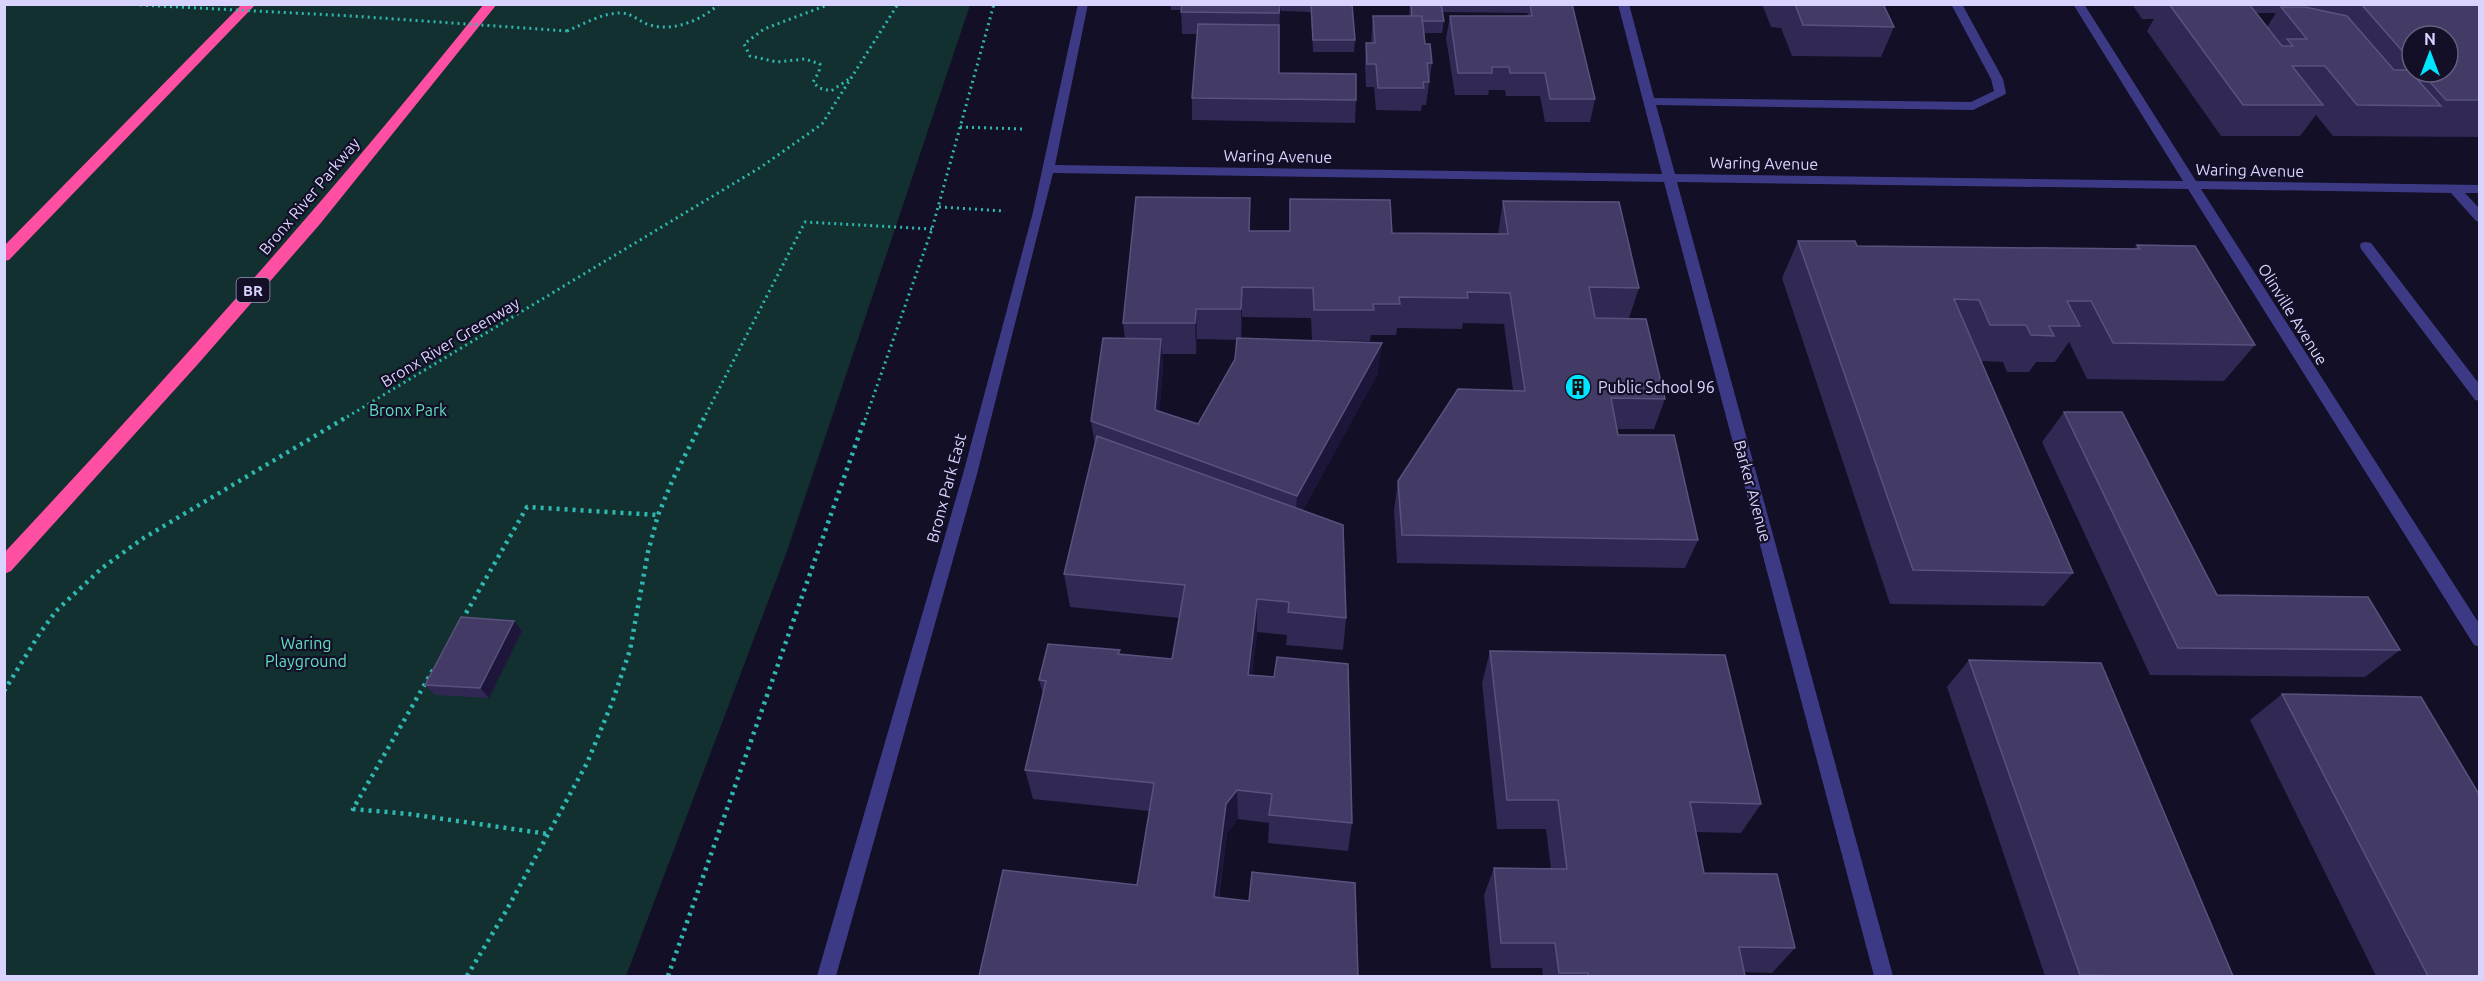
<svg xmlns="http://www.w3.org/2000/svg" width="2484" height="981" viewBox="0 0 2484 981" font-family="Ubuntu,sans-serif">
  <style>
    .green { fill: #12302f }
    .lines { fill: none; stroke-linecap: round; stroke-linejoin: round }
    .path-far1 { stroke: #2fb8b0; stroke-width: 3; stroke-dasharray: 2 4; stroke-linecap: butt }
    .path { stroke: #2fb8b0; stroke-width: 4.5; stroke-dasharray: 3 5; stroke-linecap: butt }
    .minor { fill: #3d3a85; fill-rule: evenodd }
    .highway { fill: #ff4fa3; fill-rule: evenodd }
    .path-bridge { stroke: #2fb8b0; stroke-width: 3; stroke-dasharray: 2 4; stroke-linecap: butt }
    .wall { fill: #312854; fill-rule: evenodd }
    .shaded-wall { fill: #1d163a }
    .building { fill: #433a66; stroke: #5a527e; stroke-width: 1.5 }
    .labels { text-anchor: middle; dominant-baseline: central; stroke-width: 4.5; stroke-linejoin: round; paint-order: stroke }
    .shield { fill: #130f26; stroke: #9e99be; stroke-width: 1.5 }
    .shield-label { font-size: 15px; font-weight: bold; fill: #d9d4ff }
    .street-label { font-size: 16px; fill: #d9d4ff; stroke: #130f26 }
    .poi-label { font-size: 16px; fill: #d9d4ff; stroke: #130f26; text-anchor: start }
    .park-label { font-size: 16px; fill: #5fe0c0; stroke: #130f26 }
  </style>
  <rect width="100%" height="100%" fill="#130f26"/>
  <path class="green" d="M4,5H970L786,554L626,976H5Z"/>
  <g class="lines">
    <path class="path-far1" d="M830,4L764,29L744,44L750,56L777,62L805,59L820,64L819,72L813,82L819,88L831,91L852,77
      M567,31C584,24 602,13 620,13C633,13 639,22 650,25C674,32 702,20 719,4
      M960,127L1022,129
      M939,207L1005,211
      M342,420L761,167L822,124L898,4
      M703,420L805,222L932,229
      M865,420L932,229L994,4"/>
    <path class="path" d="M462,620L527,507L658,515
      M433,670L353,809L409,814L548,834
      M4,691L40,633L56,611L102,568L142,539L345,418
      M467,976L506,911L587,763L612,703L630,650L648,552L658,515L673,479L704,418
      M668,976L865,418"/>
    <path class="minor" d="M1078,4H1088L1055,165L1662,174L1618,4H1629L1654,98L1971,102L1994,91L1991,79L1951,4H1962L2003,79L2006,93L2004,95L1973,110L1656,105L1675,174L2183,181L2073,4H2084L2196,181L2480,185V193H2465L2480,209V222L2476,221L2451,193L2201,189L2480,625V647L2474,645L2188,189L1677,182L1893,976H1874L1664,182L1053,173L977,474L836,976H817L963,474L1033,212Z
      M2366,242L2371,243L2480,385V401L2475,400L2361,249L2360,246L2361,243Z"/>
    <path class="highway" d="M242,4H256L9,260L4,261V246Z
      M484,4H497L320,224L198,364L11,571L4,574V553C170,375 332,195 484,4Z"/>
    <path class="path-bridge" d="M140,5L352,16L567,31"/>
  </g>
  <path class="wall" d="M1171,4H1280L1279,73L1356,100L1355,123L1192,120V98L1197,34H1182L1181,10H1171Z
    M1280,4H1362V6H1352L1355,40L1354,52H1313L1311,12L1281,11Z
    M1410,4H1572L1595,99L1590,122H1545L1540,96H1506L1505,90H1489L1488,95H1455L1446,38L1450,16H1527L1528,13L1442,12L1444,21L1442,33H1424L1425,44L1432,63L1426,105H1422L1421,111L1376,110L1374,87H1366L1365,66L1366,43H1371L1373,16H1409Z
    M1762,4H1886L1885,8L1894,27L1881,57L1792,56L1781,28L1771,27Z
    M2132,4H2287L2286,7H2305L2303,4H2480V137L2333,136L2316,115L2300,136H2221L2147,31L2154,19H2142ZM2255,13H2276L2267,27ZM2412,36L2448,72H2412Z
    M1290,199L1392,233L1498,234L1503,201L1639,288L1629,318L1665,399L1654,429H1617L1618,435L1698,540L1685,568L1397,563L1394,510L1398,481L1513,390L1504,324L1463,323L1462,329L1397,328L1396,335H1371L1370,341L1312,340L1311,318L1242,317L1241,339L1378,373L1303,510L1346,618L1343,650L1286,645L1287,635L1257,632L1252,675L1352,823L1348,851L1268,843L1269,823L1238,819L1227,833L1219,898L1358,976L1137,885L1149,811L1033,799L1025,770L1043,694L1039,680L1120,654L1172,659L1179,618L1070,607L1064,574L1095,445L1091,421L1125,339L1123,323L1250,231H1289ZM1197,339L1237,340L1235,359L1198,424L1159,411L1163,369L1162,354H1196Z
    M1798,241L1857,246L2134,249L2137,245L2255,345L2224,381L2087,379L2069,342L2055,362H2036L2029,372H2007L2003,362L1981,361L2073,573L2044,606L1890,604L1782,278Z
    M2064,412L2217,595L2400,650L2365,677L2150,675L2042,442Z
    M514,621L522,631L489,698L435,695L425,685Z
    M1490,651L1761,804L1741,833L1696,832L1704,873L1795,948L1772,973L1744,972L1737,976H1543L1542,968H1491L1484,895L1494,868L1551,869L1546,829H1497L1482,683Z
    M1969,660L2233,976H2045L1947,687Z
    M2282,694L2480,976H2376L2250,720Z"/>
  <path class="shaded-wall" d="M1242,287V317L1241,340V309Z
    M1196,309L1197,339L1196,354L1195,323Z
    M1161,339L1163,369L1157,440L1155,410Z
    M1382,343L1378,373L1295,525L1297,496Z
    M1257,599V632L1248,706V675Z
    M514,621L522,631L489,698L480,688Z
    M1237,790L1238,819L1227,833L1215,923L1214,897L1226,804Z"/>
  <path class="building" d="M1182,4H1280L1279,13L1181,12Z
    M1311,4H1352L1355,40H1313Z
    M1411,4H1441L1444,21H1422V16H1412Z
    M1530,4H1572L1595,99H1550L1545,73H1510L1509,67H1492V73H1458L1450,16H1532Z
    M1795,4H1883L1894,27L1803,25Z
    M2169,4H2249L2282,46H2293L2287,39H2307L2281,7H2305L2347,16L2394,70H2409L2441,106L2357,105L2325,66H2292L2323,105H2243Z
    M2361,4H2480V100H2446L2421,72H2448V36H2412V62Z
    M1373,16H1422L1425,44H1430L1432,63H1427L1429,82H1423L1424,88H1378L1376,64H1367L1366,43H1375Z
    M1198,24L1279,25V73L1356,74V100L1192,98Z
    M1136,197L1250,198L1249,231H1290V199L1390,200L1392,233L1508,234L1503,201L1619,202L1639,288L1589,287L1595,318L1646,319L1665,399L1611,398L1618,435H1674L1698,540L1402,535L1398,481L1458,389L1525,391L1510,293L1467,292L1468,298L1399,297L1400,304H1373L1374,310H1314L1313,288L1242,287L1241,309H1196L1195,323H1123Z
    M1798,241H1855L1857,246L2140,249L2137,245L2195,246L2255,345L2113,343L2091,301H2067L2080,326H2049L2054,336L2031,335L2026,325H1990L1979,300L1954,299L2073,573L1913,570Z
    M1103,338L1161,339L1155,410L1198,424L1235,359L1237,338L1382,343L1297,496L1091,421Z
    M2064,412H2122L2217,595L2368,597L2400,650L2178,648Z
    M1097,436L1343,525L1346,618L1288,612L1289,602L1257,599L1248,675L1274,677L1277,657L1348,664L1352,823L1269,815L1272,794L1237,790L1226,804L1214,897L1249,901L1252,872L1355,883L1358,976H979L1003,870L1137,885L1154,783L1025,770L1046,681L1039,680L1048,644L1120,650L1118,654L1172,659L1185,585L1064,574Z
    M461,617L514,621L480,688L425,685Z
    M1490,651L1725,655L1761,804L1690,802L1704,873L1777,874L1795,948L1739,947L1745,976H1588V973H1559L1555,943H1501L1494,868L1567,869L1558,800H1507Z
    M1969,660L2101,663L2233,976H2136L2080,975Z
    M2282,694L2421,697L2480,796V976H2428Z"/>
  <defs>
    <g id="building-disc" transform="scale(1.35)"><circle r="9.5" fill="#00e5ff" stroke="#130f26"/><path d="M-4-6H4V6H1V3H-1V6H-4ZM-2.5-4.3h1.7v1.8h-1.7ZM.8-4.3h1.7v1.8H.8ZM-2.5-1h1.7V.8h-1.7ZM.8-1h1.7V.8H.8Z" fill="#111"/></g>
  </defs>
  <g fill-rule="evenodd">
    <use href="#building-disc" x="1578" y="387"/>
  </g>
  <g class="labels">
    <rect class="shield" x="236.5" y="278" width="33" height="24" rx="4.5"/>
    <g class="shield-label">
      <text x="253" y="290">BR</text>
    </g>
    <g class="street-label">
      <text transform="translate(1278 156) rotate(1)">Waring Avenue</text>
      <text transform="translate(1764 163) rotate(1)">Waring Avenue</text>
      <text transform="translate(2250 170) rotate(1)">Waring Avenue</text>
      <text transform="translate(309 196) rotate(-50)">Bronx River Parkway</text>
      <text transform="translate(2293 314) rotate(58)">Olinville Avenue</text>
      <text transform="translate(450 342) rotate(-31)">Bronx River Greenway</text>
      <text transform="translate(946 488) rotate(-75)">Bronx Park East</text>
      <text transform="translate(1753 491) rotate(75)">Barker Avenue</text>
    </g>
    <g class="poi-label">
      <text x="1598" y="387">Public School 96</text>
    </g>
    <g class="park-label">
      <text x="408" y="410">Bronx Park</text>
      <text x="306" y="643">Waring<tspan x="306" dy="18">Playground</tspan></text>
    </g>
  </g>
  <rect width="2484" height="981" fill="none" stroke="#d9d4ff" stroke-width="12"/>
  <g transform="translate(2430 54)"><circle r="28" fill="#130f26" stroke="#625e7d" stroke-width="1.5"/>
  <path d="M0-4.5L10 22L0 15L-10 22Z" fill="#00e5ff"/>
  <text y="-9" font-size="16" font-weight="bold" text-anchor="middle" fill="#d9d4ff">N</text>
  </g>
</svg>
